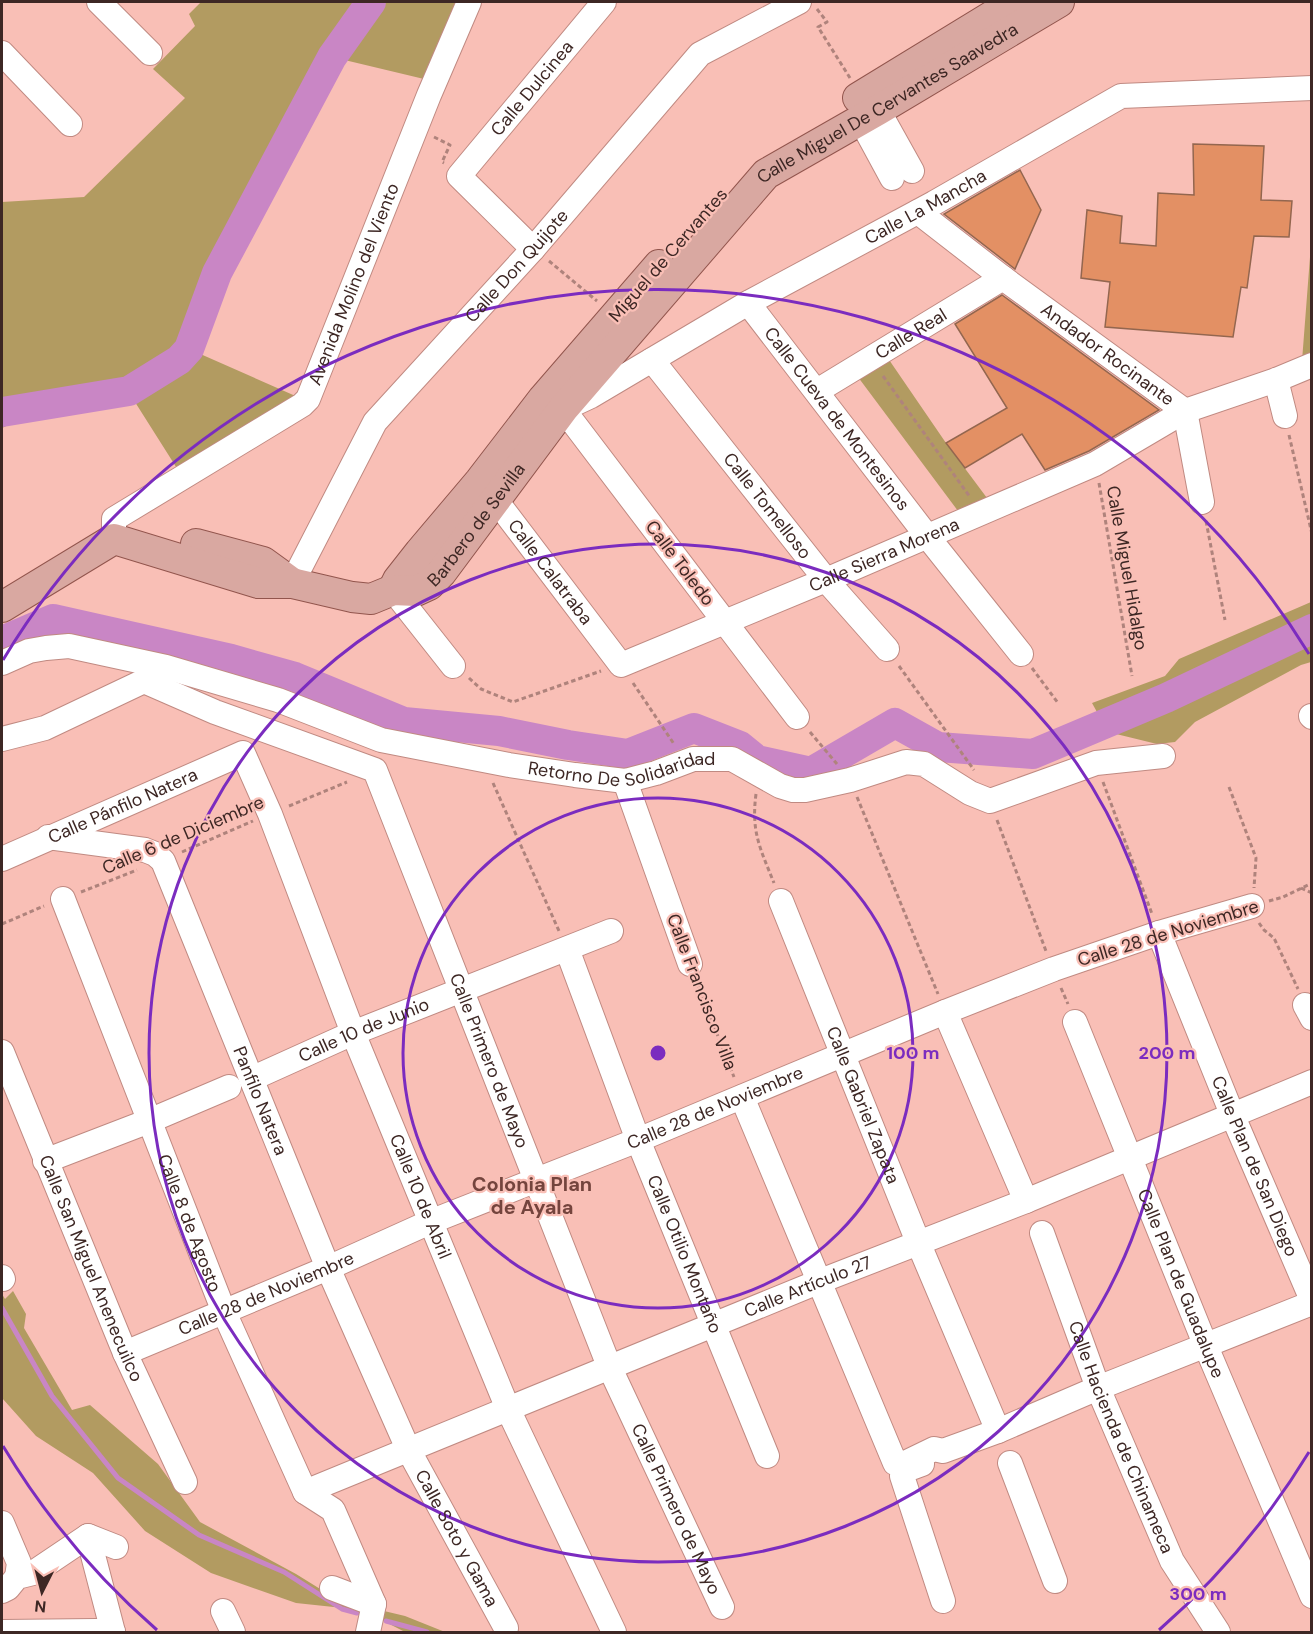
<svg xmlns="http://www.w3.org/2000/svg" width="1313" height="1634" viewBox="0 0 1313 1634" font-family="'DM Sans',sans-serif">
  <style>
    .green { fill: #b29b61 }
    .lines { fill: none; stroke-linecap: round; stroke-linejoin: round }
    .stream { stroke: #c986c5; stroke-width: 5 }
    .river { stroke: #c986c5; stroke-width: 30 }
    .building { fill: #e39064; stroke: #93664f; stroke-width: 1.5 }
    .minor-casing { stroke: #c08a82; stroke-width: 26 }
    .major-casing { stroke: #92554d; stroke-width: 32 }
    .path { stroke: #af837c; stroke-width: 3; stroke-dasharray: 4.5 3; stroke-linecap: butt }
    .minor { stroke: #fff; stroke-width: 24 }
    .major { stroke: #d9a8a1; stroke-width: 30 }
    .ring { fill: none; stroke: #7b2cbf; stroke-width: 3 }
    .labels { text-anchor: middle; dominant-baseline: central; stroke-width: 4.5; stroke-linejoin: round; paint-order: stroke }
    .street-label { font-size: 18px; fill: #3d2724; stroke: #f9bfb6 }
    .neighbourhood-label { font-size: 20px; font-weight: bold; fill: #74443d; stroke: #f9bfb6 }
    .centre { fill: #7b2cbf; stroke: #f9bfb6; stroke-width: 3 }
    .ring-label { font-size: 18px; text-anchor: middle; font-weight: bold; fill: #7b2cbf; stroke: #f9bfb6; stroke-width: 4.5; stroke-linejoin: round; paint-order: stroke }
  </style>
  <rect width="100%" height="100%" fill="#f9bfb6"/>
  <path class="green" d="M201,2H461L424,79L332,57L220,268L189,349L300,398L178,470L128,391L32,414L2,428V202L84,197L185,98L153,69L195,26L189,14Z
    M1311,244V358L1302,361Z
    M883,351L946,443L987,498L958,511L852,369Z
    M1311,602V662L1301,665L1195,722L1175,742L1157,744L1108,732L1092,703L1165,676L1179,659Z
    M13,1291L26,1314L24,1328L72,1410L90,1405L158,1464L200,1522L296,1574L338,1600L405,1616L445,1632H405L362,1610L296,1603L211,1573L145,1531L93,1473L36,1436L2,1398V1294L5,1299Z"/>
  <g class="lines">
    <path class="stream" d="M2,1308L52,1396L118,1478L199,1535L284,1572L342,1609L357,1613
      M386,1621L427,1632"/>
    <path class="river" d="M2,412L129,391L179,360L189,349L217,273L332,57L371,2
      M2,641L53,619L231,659L295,677L404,722L499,731L568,745L628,754L694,728L740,746L757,760L811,772L895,723L938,747L1033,754L1166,698L1312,629"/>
  </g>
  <path class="building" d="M1193,144L1264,146L1261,200L1292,201L1289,237L1254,236L1247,288L1241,287L1233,337L1105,327L1110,282L1081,278L1087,210L1122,216L1120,243L1156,246L1158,193L1194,195Z
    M1020,170L1041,210L1015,269L944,214Z
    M1002,295L1159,410L1089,451L1045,470L1022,434L965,468L946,443L1007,408L955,324Z"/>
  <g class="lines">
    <g class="minor-casing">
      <g id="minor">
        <path d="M99,2L150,53"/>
        <path d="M2,53L70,124"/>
        <path d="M878,110L912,171"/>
        <path d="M860,119L892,178"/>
        <path id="s1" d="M918,212L1003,278L1185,411L1202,502"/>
        <path id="s2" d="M533,249L459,176L604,2"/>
        <path id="s3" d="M748,303L927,536L1021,654"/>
        <path id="s4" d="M652,360L826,580L887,649"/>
        <path d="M1276,380L1285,416"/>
        <path id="s5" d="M817,391L1003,278"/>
        <path id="s6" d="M485,486L621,665L826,580L1095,464L1185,411L1276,380L1312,365"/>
        <path id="s7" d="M114,539V519L302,405L308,399L429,95L469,2"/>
        <path id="s8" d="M292,583L375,422L533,249L700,54L799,2"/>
        <path d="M393,590L453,666"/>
        <path id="s9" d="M2,663L29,651L46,648L69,646L166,667L278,700L381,740L509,765L575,775L625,781L656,773L693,759H732L780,786L793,790H805L850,780L906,762L924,764L970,793L990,801L1096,763L1163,756"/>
        <path id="s10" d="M144,681L215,712L375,770L609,1366L722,1607"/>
        <path d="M1311,716L1312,717"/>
        <path id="s11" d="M797,717L563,409L591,396L748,303L934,203L1121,96L1312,88"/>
        <path d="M2,739L45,728L144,681L156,673"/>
        <path d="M625,781L690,964"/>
        <path id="s12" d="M48,837L145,850L155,854L163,861L328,1268L408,1449L506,1628"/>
        <path id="s13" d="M2,859L243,753L270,814L353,1033L508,1409L614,1632"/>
        <path id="s14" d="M63,899L224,1312L305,1492L333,1510L374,1604L368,1632"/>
        <path id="s15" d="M781,901L918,1242L998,1431"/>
        <path id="s16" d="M1159,933L1232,1114L1312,1300"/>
        <path id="s17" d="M567,949L638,1140L767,1456"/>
        <path d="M1305,1005L1312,1018"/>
        <path d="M945,1012L1026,1201"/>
        <path id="s18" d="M1075,1022L1205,1344L1312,1596"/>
        <path id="s19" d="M2,1052L125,1353L185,1482"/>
        <path id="s20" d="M251,1079L353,1033L611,931"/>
        <path d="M742,1097L895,1463L903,1464L934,1449L943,1451L998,1431L1098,1388L1312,1303"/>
        <path d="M45,1161L149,1121L229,1087"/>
        <path id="s21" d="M1042,1233L1098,1388L1172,1561L1218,1632"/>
        <path d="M2,1277L3,1279"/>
        <path id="s22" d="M125,1353L328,1268L430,1222L638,1140L945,1012L1054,969L1159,933L1252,906"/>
        <path d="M1010,1463L1055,1581"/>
        <path d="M922,1464L903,1471L902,1476L943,1601"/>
        <path id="s23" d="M305,1492L818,1282L1026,1201L1312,1082"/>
        <path d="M2,1523L19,1563L17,1577"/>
        <path d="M88,1536L113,1632"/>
        <path d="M332,1588L374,1604"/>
        <path d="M2,1591L8,1588L17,1577L33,1573L88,1536L116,1547"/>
        <path d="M223,1611L233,1632"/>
        <path d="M2,1632L96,1631L113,1632"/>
      </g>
    </g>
    <g class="major-casing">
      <g id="major">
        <path d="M858,98L1015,2"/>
        <path d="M196,544L263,562L292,583"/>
        <path d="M393,590L398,580L420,552L480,481L543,399L659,265"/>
        <path id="s24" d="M2,607L114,539L258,583H292L352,597L371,599L393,590L416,591L429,585L441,573L563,409L766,174L878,110L1059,2"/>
      </g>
    </g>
    <path class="path" d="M817,9L827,22L818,27L850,78
      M434,137L450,145L442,162L444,163
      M549,261L597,301
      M883,376L970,497
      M1289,435L1312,534
      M1099,483L1132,676
      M1206,521L1225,620
      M899,666L974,770
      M1032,668L1058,703
      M469,678L481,689L513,702L601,671
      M633,683L674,744
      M810,732L837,764
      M1103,782L1152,914
      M493,783L559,931
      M1229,787L1256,858L1254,888
      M756,794C751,832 760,848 774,883
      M857,797L938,994
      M289,806L347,782
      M997,820L1046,951
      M182,852L253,821
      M1301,888L1312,893
      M81,892L137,870
      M1269,901L1283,897L1312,883
      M1259,923L1264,930L1274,938L1298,989
      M2,924L44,906
      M697,983L734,1077
      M1061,988L1068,1004"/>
    <use href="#minor" class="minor"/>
    <use href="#major" class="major"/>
  </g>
  <g class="ring">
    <circle cx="658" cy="1053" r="255"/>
    <circle cx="658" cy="1053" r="509"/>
    <path d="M1309 1452A764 764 0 0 1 1159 1630M157 1630A764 764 0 0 1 3 1446M3 660A764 764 0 0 1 1309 654"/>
  </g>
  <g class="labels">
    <g class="street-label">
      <text stroke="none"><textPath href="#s2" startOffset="218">Calle Dulcinea</textPath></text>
      <text stroke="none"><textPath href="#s24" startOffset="1130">Calle Miguel De Cervantes Saavedra</textPath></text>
      <text stroke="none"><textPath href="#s11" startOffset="802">Calle La Mancha</textPath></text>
      <text transform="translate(668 255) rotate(-49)">Miguel de Cervantes</text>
      <text stroke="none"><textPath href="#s8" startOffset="392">Calle Don Quijote</textPath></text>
      <text stroke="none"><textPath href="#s7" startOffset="372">Avenida Molino del Viento</textPath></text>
      <text stroke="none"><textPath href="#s5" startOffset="110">Calle Real</textPath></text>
      <text stroke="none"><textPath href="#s1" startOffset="237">Andador Rocinante</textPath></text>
      <text stroke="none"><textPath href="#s3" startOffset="146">Calle Cueva de Montesinos</textPath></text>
      <text stroke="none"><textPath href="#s4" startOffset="186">Calle Tomelloso</textPath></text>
      <text stroke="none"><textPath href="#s24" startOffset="534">Barbero de Sevilla</textPath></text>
      <text stroke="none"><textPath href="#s6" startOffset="510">Calle Sierra Morena</textPath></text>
      <text transform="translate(680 563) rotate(53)">Calle Toledo</text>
      <text transform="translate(1127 568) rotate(80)">Calle Miguel Hidalgo</text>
      <text stroke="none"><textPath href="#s6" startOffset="108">Calle Calatraba</textPath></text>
      <text stroke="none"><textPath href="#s9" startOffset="642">Retorno De Solidaridad</textPath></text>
      <text stroke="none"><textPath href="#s13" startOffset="132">Calle Pánfilo Natera</textPath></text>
      <text transform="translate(183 835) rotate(-23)">Calle 6 de Diciembre</text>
      <text transform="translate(1168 933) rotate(-17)">Calle 28 de Noviembre</text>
      <text transform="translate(702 992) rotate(69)">Calle Francisco Villa</text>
      <text stroke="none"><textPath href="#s20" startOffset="123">Calle 10 de Junio</textPath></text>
      <text stroke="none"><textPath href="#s10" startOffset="560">Calle Primero de Mayo</textPath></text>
      <text stroke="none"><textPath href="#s12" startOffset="378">Panfilo Natera</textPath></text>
      <text stroke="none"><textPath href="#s15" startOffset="220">Calle Gabriel Zapata</textPath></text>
      <text stroke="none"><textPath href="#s22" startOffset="639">Calle 28 de Noviembre</textPath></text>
      <text stroke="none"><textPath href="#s16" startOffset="252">Calle Plan de San Diego</textPath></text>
      <text stroke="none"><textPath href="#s13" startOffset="741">Calle 10 de Abril</textPath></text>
      <text stroke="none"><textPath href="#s14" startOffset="348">Calle 8 de Agosto</textPath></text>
      <text stroke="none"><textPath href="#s17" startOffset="327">Calle Otilio Montaño</textPath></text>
      <text stroke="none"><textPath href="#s19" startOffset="234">Calle San Miguel Anenecuilco</textPath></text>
      <text stroke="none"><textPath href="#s18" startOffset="282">Calle Plan de Guadalupe</textPath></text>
      <text stroke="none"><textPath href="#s23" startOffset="543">Calle Artículo 27</textPath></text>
      <text stroke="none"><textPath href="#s22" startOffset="153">Calle 28 de Noviembre</textPath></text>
      <text stroke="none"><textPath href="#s21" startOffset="219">Calle Hacienda de Chinameca</textPath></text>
      <text stroke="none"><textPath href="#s10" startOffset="1046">Calle Primero de Mayo</textPath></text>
      <text stroke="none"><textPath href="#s12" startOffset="858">Calle Soto y Gama</textPath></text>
    </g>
    <g class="neighbourhood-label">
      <text x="532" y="1184">Colonia Plan<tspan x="532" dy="23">de Ayala</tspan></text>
    </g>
  </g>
  <circle cx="658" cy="1053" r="9" class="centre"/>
  <g class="ring-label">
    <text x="913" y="1059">100 m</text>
    <text x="1167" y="1059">200 m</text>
    <text x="1198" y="1600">300 m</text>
  </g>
  <rect width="1313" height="1634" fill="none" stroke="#3d2724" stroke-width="6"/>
  <g transform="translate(42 1592) rotate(186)" stroke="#f9bfb6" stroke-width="4.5" paint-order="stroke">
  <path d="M0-4.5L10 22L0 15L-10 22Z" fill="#3d2724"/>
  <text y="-9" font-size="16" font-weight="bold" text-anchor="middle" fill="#3d2724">N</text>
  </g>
</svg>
